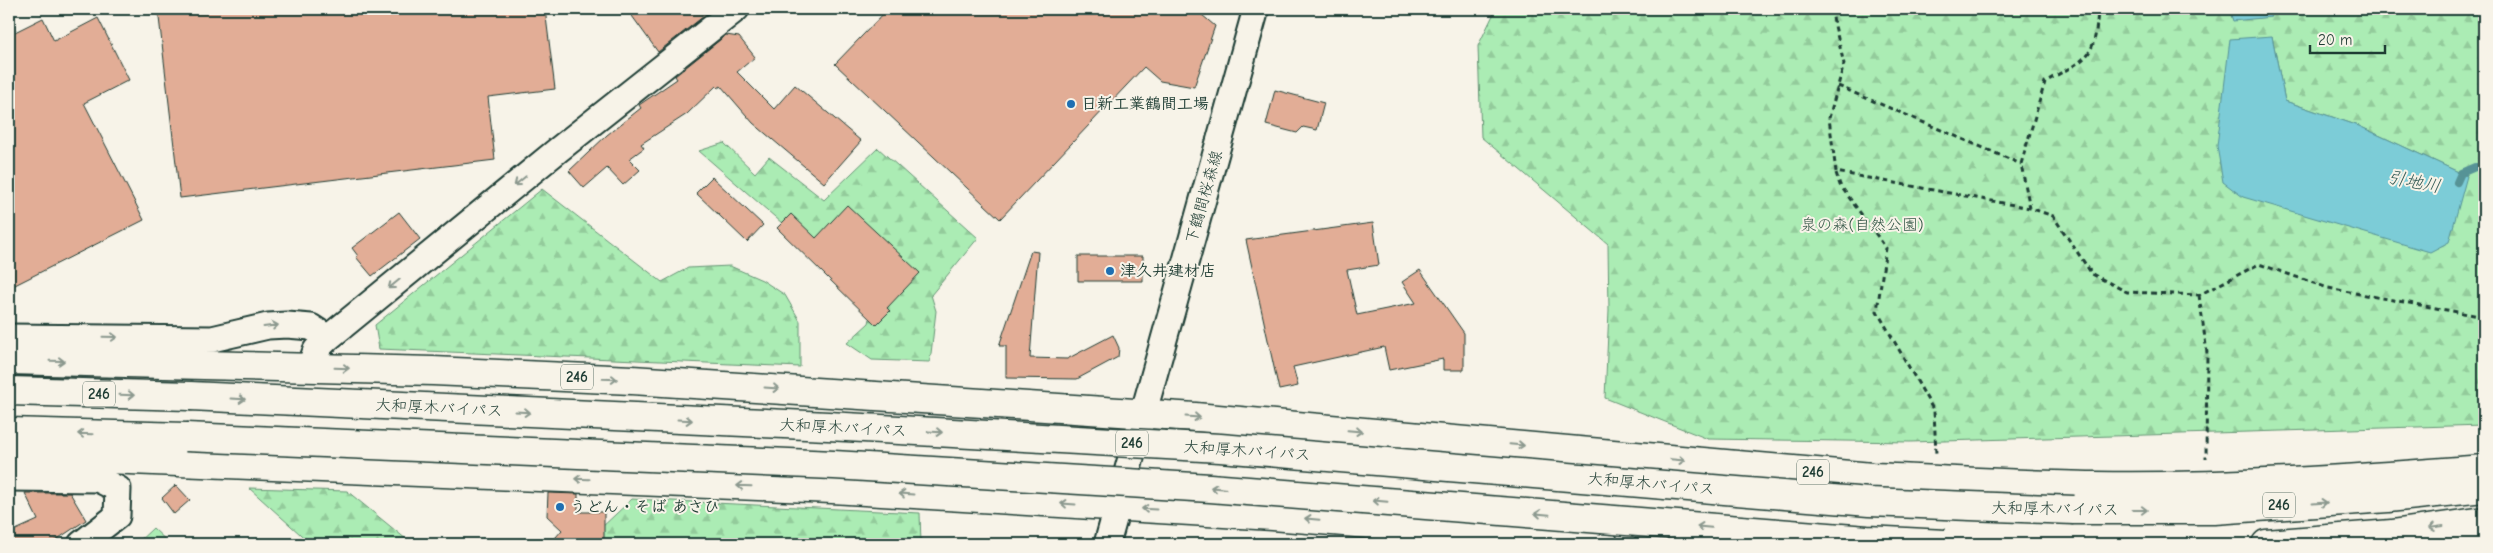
<svg xmlns="http://www.w3.org/2000/svg" width="2493" height="553" viewBox="0 0 2493 553" font-family="'Comic Neue','Klee One',sans-serif">
  <style>
    .forest { fill: url(#forest-firs); stroke: #659474; fill-rule: evenodd }
    .water { fill: #7cccd7; stroke: #579396 }
    .lines { fill: none; stroke-linecap: round; stroke-linejoin: round }
    .stream { stroke: #579396; stroke-width: 8 }
    .building { fill: #e2ad96; stroke: #1f3d34 }
    .minor-casing { stroke: #1f3d34; stroke-width: 29 }
    .highway-casing { stroke: #1f3d34; stroke-width: 31 }
    .path { stroke: #1f3d34; stroke-width: 3; stroke-dasharray: 5 4; stroke-linecap: butt }
    .minor { stroke: #f7f3e8; stroke-width: 25 }
    .highway { stroke: #f7f3e8; stroke-width: 28 }
    .highway-bridge-casing { stroke: #1f3d34; stroke-width: 31; stroke-linecap: butt }
    .highway-bridge { stroke: #f7f3e8; stroke-width: 28 }
    .oneway { stroke: #8b988e }
    .poi-dot { fill: #1f6fb2; stroke: #f7f3e8; stroke-width: 2 }
    .labels { text-anchor: middle; dominant-baseline: central; stroke-width: 4; stroke-linejoin: round; paint-order: stroke }
    .shield { fill: #f7f3e8; stroke: #60746a; stroke-width: 1 }
    .shield-label { font-size: 15px; font-weight: bold; fill: #1f3d34 }
    .poi-label { font-size: 16px; font-weight: bold; fill: #1f3d34; stroke: #f7f3e8; text-anchor: start }
    .street-label { font-size: 16px; fill: #1f3d34; stroke: #f7f3e8 }
    .park-label { font-size: 16px; fill: #345747; stroke: #f7f3e8 }
    .water-label { font-size: 18px; font-style: italic; fill: #325a55; stroke: #f7f3e8 }
  </style>
  <defs>
    <pattern id="forest-firs" width="22" height="20" patternUnits="userSpaceOnUse" patternTransform="scale(1.25)"><rect width="22" height="20" fill="#abecb4"/><path d="M5 1l3.5 6h-7zM16 11l3.5 6h-7z" fill="#93cb9b"/></pattern>
  </defs>
  <rect width="100%" height="100%" fill="#f7f3e8"/>
  <filter id="ink" filterUnits="userSpaceOnUse"><feTurbulence type="fractalNoise" baseFrequency=".02" numOctaves="2"/><feDisplacementMap in="SourceGraphic" scale="10" xChannelSelector="R" yChannelSelector="G"/><feConvolveMatrix kernelMatrix="1 2 1 2 8 2 1 2 1" color-interpolation-filters="sRGB"/></filter>
  <g filter="url(#ink)">
    <path class="forest" d="M1496,9H2229L2233,20L2270,17L2267,9H2484V425L1910,442L1708,439L1605,398L1609,310L1608,244L1481,137L1478,46ZM2272,36L2285,101L2359,126L2467,176L2219,164Z
      M724,143L755,173L769,157L824,200L878,148L978,238L931,295L936,311L930,362L872,360L847,343L869,323L874,303L699,151Z
      M542,189L662,282L688,268L730,266L762,280L785,295L800,321V367L379,349L375,325Z
      M249,488L347,491L412,544H311Z
      M632,499L920,513L921,544H584Z
      M153,528L170,544H136Z"/>
    <path class="water" d="M2229,9H2267L2271,17L2233,21Z
      M2272,36L2285,101L2359,126L2467,176L2449,242L2430,252L2243,197L2223,182L2217,146L2230,39Z"/>
    <g class="lines">
      <path class="stream" d="M2457,182L2461,173L2475,167H2484"/>
    </g>
    <path class="building" d="M158,9H545L555,89L488,97L495,160L180,198Z
      M627,9H713L658,52Z
      M888,9H1195L1215,26L1194,87L1160,81L1144,67L1000,219L835,64Z
      M43,18L54,41L98,18L129,80L84,103L144,220L9,288V35Z
      M726,35L739,37L755,57L737,72L774,109L795,85L861,141L824,183L753,123L721,86L718,88L716,86L687,114L641,144L644,148L629,159L640,170L623,185L607,168L584,188L569,171L607,135L641,108L639,105L677,79L675,76Z
      M1275,90L1324,103L1317,130L1303,127L1297,133L1266,125Z
      M712,177L763,225L747,242L696,193Z
      M847,205L920,273L887,308L890,311L876,325L777,228L791,214L816,238Z
      M399,212L420,239L372,276L356,257L358,256L352,248Z
      M1373,223L1379,265L1347,270L1357,315L1416,303L1402,282L1420,270L1464,333V370H1443V359L1389,370L1384,347L1293,367L1298,386L1279,390L1246,240Z
      M1031,251L1038,252L1030,358L1067,359L1113,335L1119,348L1118,357L1077,379L1006,378V346H999Z
      M1078,256H1143V281H1078Z
      M176,485L190,500L174,514L162,498Z
      M25,493H70L86,520L50,544H9V533L38,520Z
      M548,493L578,494V512H604V544H550L562,530L547,516Z"/>
    <g class="lines">
      <g class="minor-casing">
        <path id="minor" d="M9,337L212,339L268,326L287,325L311,327L328,338
          M310,367L316,350L328,338L558,150L736,9
          M9,478L98,479L118,489L117,516L81,544
          M1107,544L1256,9"/>
      </g>
      <g class="highway-casing">
        <path id="highway" d="M9,360L433,371L632,380L1195,417L1872,477C1946,480 2021,485 2095,486C2225,488 2355,479 2484,469
          M9,391L190,396
          M9,432L186,437
          M9,455L832,489L1273,516L1604,544
          M2074,510H2214L2388,498L2484,488
          M2266,544L2392,534L2484,521
          M2461,544L2484,539"/>
      </g>
      <path class="path" d="M1831,9L1844,64L1829,118L1836,172L2030,208L2053,216L2092,274L2127,292L2199,295L2259,264L2328,288L2479,316L2484,330
        M1838,86L2021,164
        M1836,173L1840,185L1886,248L1877,311L1934,411L1936,454
        M2030,208L2021,164L2045,82C2087,57 2095,62 2098,9
        M2199,295L2207,353L2206,459"/>
      <use href="#minor" class="minor"/>
      <use href="#highway" class="highway"/>
      <g class="highway-bridge-casing">
        <path id="highway-bridge" d="M190,396L828,426L1220,448L1869,502L2074,510
          M186,437L834,465L1210,488L1867,540L1945,544"/>
      </g>
      <use href="#highway-bridge" class="highway-bridge"/>
    </g>
    <defs><path id="oneway-shaft" d="M-6 0H5M1.5-3L5.5 0L1.5 3" fill="none" stroke-width="1.6" stroke-linecap="round" stroke-linejoin="round" transform="scale(1.25)"/></defs>
    <g class="oneway">
      <use href="#oneway-shaft" transform="translate(520 181) rotate(141)"/>
      <use href="#oneway-shaft" transform="translate(394 284) rotate(141)"/>
      <use href="#oneway-shaft" transform="translate(271 326) rotate(-7)"/>
      <use href="#oneway-shaft" transform="translate(110 337) rotate(1)"/>
      <use href="#oneway-shaft" transform="translate(57 361) rotate(1)"/>
      <use href="#oneway-shaft" transform="translate(342 368) rotate(2)"/>
      <use href="#oneway-shaft" transform="translate(610 379) rotate(2)"/>
      <use href="#oneway-shaft" transform="translate(772 388) rotate(4)"/>
      <use href="#oneway-shaft" transform="translate(127 395) rotate(2)"/>
      <use href="#oneway-shaft" transform="translate(238 399) rotate(3)"/>
      <use href="#oneway-shaft" transform="translate(523 412) rotate(3)"/>
      <use href="#oneway-shaft" transform="translate(1193 417) rotate(4)"/>
      <use href="#oneway-shaft" transform="translate(685 420) rotate(3)"/>
      <use href="#oneway-shaft" transform="translate(1355 431) rotate(5)"/>
      <use href="#oneway-shaft" transform="translate(935 432) rotate(3)"/>
      <use href="#oneway-shaft" transform="translate(85 434) rotate(-178)"/>
      <use href="#oneway-shaft" transform="translate(1517 445) rotate(5)"/>
      <use href="#oneway-shaft" transform="translate(1678 460) rotate(5)"/>
      <use href="#oneway-shaft" transform="translate(582 479) rotate(-178)"/>
      <use href="#oneway-shaft" transform="translate(744 486) rotate(-178)"/>
      <use href="#oneway-shaft" transform="translate(1218 488) rotate(-175)"/>
      <use href="#oneway-shaft" transform="translate(906 494) rotate(-176)"/>
      <use href="#oneway-shaft" transform="translate(1380 501) rotate(-175)"/>
      <use href="#oneway-shaft" transform="translate(2320 503) rotate(-4)"/>
      <use href="#oneway-shaft" transform="translate(1068 504) rotate(-176)"/>
      <use href="#oneway-shaft" transform="translate(1149 509) rotate(-177)"/>
      <use href="#oneway-shaft" transform="translate(2140 510)"/>
      <use href="#oneway-shaft" transform="translate(1542 514) rotate(-175)"/>
      <use href="#oneway-shaft" transform="translate(1312 519) rotate(-175)"/>
      <use href="#oneway-shaft" transform="translate(1704 527) rotate(-175)"/>
      <use href="#oneway-shaft" transform="translate(2436 527) rotate(172)"/>
    </g>
  </g>
  <g class="poi-dot">
    <circle cx="1071" cy="104" r="5"/>
    <circle cx="1110" cy="271" r="5"/>
    <circle cx="560" cy="507" r="5"/>
  </g>
  <g class="labels">
    <g class="shield">
      <rect x="561" y="364.5" width="32" height="25" rx="4"/>
      <rect x="83" y="381.5" width="32" height="25" rx="4"/>
      <rect x="1116" y="430.5" width="32" height="25" rx="4"/>
      <rect x="1797" y="459.5" width="32" height="25" rx="4"/>
      <rect x="2263" y="492.5" width="32" height="25" rx="4"/>
    </g>
    <g class="shield-label">
      <text x="577" y="377">246</text>
      <text x="99" y="394">246</text>
      <text x="1132" y="443">246</text>
      <text x="1813" y="472">246</text>
      <text x="2279" y="505">246</text>
    </g>
    <g class="poi-label">
      <text x="1081" y="104">日新工業鶴間工場</text>
      <text x="1120" y="271">津久井建材店</text>
      <text x="570" y="507">うどん・そば あさひ</text>
    </g>
    <g class="street-label">
      <text transform="translate(1204 197) rotate(-74)">下鶴間桜森線</text>
      <text transform="translate(439 408) rotate(3)">大和厚木バイパス</text>
      <text transform="translate(843 428) rotate(3)">大和厚木バイパス</text>
      <text transform="translate(1247 451) rotate(4)">大和厚木バイパス</text>
      <text transform="translate(1651 484) rotate(5)">大和厚木バイパス</text>
      <text transform="translate(2055 509) rotate(1)">大和厚木バイパス</text>
    </g>
    <g class="park-label">
      <text x="1862" y="225">泉の森(自然公園)</text>
    </g>
    <g class="water-label">
      <text transform="translate(2414 182) rotate(11)">引地川</text>
    </g>
  </g>
  <rect width="2493" height="553" fill="none" stroke="#f7f3e8" stroke-width="30"/>
  <rect x="15" y="15" width="2463" height="523" fill="none" stroke="#1f3d34" stroke-width="2" filter="url(#ink)"/>
  <path d="M2310 45v8h75v-8" fill="none" stroke="#1f3d34" stroke-width="2.5"/>
  <text x="2318" y="45" font-size="15" fill="#1f3d34" stroke="#f7f3e8" stroke-width="4" paint-order="stroke">20 m</text>
</svg>
